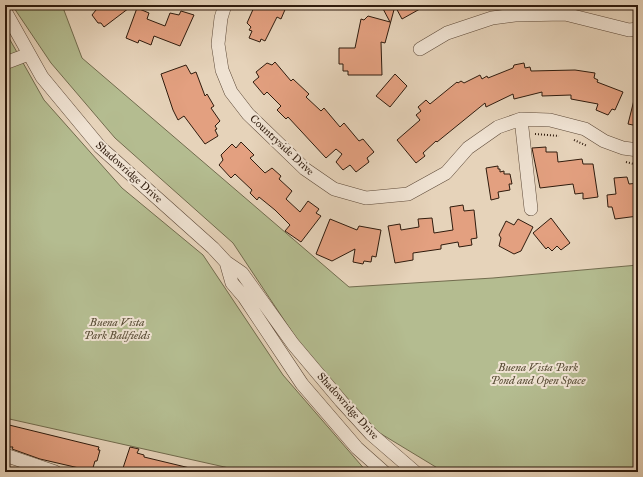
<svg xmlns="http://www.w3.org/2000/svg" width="643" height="477" viewBox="0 0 643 477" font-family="'IM FELL Great Primer',serif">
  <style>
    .green { fill: #b4bc90; stroke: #726c4e }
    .building { fill: #e3a080; stroke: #2f1b0d }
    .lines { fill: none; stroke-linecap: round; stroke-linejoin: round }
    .minor-casing { stroke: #5d4938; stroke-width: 14 }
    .path { stroke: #2f1b0d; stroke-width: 2; stroke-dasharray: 1 2; stroke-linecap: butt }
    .minor { stroke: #efe2d2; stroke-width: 13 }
    .labels { text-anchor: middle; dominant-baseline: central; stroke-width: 4; stroke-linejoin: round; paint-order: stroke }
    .street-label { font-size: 11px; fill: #2f1b0d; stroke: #efe2d2 }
    .park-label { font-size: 11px; font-style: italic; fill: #574b34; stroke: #efe2d2 }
  </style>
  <rect width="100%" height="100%" fill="#e6d3ba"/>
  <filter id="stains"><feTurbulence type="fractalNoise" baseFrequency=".005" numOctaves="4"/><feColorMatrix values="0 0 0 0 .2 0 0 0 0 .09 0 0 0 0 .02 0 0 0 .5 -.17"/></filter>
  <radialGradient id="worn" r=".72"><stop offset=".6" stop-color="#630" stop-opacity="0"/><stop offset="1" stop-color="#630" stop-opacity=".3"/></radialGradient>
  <path class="green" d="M12,5H62L82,58L349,287L493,278L638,265V472H444L345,412L233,243L115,138L51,63Z
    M5,31L44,100L122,188L203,255L283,375L367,472H247L5,418Z"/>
  <path class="building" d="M92,5H133L104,27L101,23H98L92,15L96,10Z
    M255,5H287L281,19L277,17L265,41L261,39L260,42L249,38L252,31L249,30L251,27L247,23Z
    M381,5H427L402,19L395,6L385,43L381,42L382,75H348V71H343V64H339V48H355L361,19L364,20L368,16L390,22Z
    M137,8L149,13L147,19L165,26L170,13L179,15L181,11L194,15L180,46L154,36L151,45L139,40L138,43L126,38Z
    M275,62L291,81L293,79L309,94L306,97L321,111L324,108L340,127L344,123L359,141L363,139L374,152L367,158L369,162L356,172L350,165L343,170L336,162L342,154L336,149L326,158L288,117L286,119L277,110L281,106L267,92L264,95L253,82L259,77L256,72L267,63L272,65Z
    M524,63L525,68L530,67L531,71L575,70L595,73L594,78L598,80L597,82L623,92L615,110L612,109L608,115L596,110L598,104L571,99V95L542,96V92L514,99L513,94L486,107L485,103L437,142L436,141L423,153L425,156L416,163L397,140L420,120L416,115L421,111L418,107L426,100L430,104L457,82L458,83L461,81L464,83L480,75L482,79L487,76L488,78L513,68L514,65Z
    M186,65L191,74L196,72L205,96L207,94L214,106L211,108L220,121L215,126L217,129L215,130L218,136L205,144L184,116L178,120L173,110L161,74Z
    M395,74L407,86L390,107L376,96Z
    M635,96H638V126L628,124Z
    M241,142L254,155L250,158L265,173L272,168L281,176L279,179L292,191L286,199L300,212L308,201L319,209L316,213L321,216L301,242L285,231L290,225L275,210L259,197L257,200L250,193L252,190L235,174L231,178L219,165L223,160L221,155L232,144L236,148Z
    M546,147V152H557L558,162L582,159L583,164H593L598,197L583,199V193L575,194L573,184L540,188L532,148Z
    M498,166V169H500V172L504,171V174H510L512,184H509L510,190L498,192L499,198L491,200L486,168Z
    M627,177L629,184L638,183V216L615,219L612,207H608L607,195L616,194L614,178Z
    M463,205L464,211L474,210L477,238L471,239L472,245L459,247L458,242L441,245V249L413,253V260L395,263L388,226L400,224L401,230L419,227L418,219L432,218L434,233L453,230L450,207Z
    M551,218L570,243L561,250L557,246L552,251L548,247L546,249L533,233Z
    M330,219L357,230L359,226L381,230L376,257L372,256L371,262L364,261L363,264L353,262L355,249L332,261L316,254Z
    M518,219L533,227L521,251L514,254L499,246L501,238L499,235L506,221L514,225Z
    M5,424L99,447L98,450H100L97,461H95L92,471L40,459L12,449L13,447H5Z
    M130,447L139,449L137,453L144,455V457L194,469V472H125L126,469L123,468Z"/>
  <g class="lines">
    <g class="minor-casing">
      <path id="minor" d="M225,5L221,18L218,44L222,70L231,92L248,114L305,169L334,189L366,198L408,194L446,173L468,148L498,127L521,119L550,120L585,129L604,141L623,148L638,150
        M5,11L42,77L100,147L213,248L226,262L242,273L293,344L341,401L371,434L415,472
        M420,49L447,33L492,18L515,15L565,14L629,30L638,29
        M5,63L29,54
        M521,119L531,209
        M226,262L232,283L244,297L302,384L357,448L384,472
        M5,455L55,472"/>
    </g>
    <path class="path" d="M535,134L559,136
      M574,140L587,146
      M626,162L638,165"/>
    <use href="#minor" class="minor"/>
  </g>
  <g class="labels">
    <g class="street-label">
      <text transform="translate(282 145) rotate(43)">Countryside Drive</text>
      <text transform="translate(129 172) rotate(42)">Shadowridge Drive</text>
      <text transform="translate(348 406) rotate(48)">Shadowridge Drive</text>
    </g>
    <g class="park-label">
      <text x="117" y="322">Buena Vista<tspan x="117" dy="13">Park Ballfields</tspan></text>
      <text x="538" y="367">Buena Vista Park<tspan x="538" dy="13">Pond and Open Space</tspan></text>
    </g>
  </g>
  <rect width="643" height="477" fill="none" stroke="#e6d3ba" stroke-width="20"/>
  <rect x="6" y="6" width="631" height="465" fill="none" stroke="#2f1b0d" stroke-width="2"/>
  <rect x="10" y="10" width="623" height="457" fill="none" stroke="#2f1b0d"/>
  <rect width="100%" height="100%" filter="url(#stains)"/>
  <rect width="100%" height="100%" fill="url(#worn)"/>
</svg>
